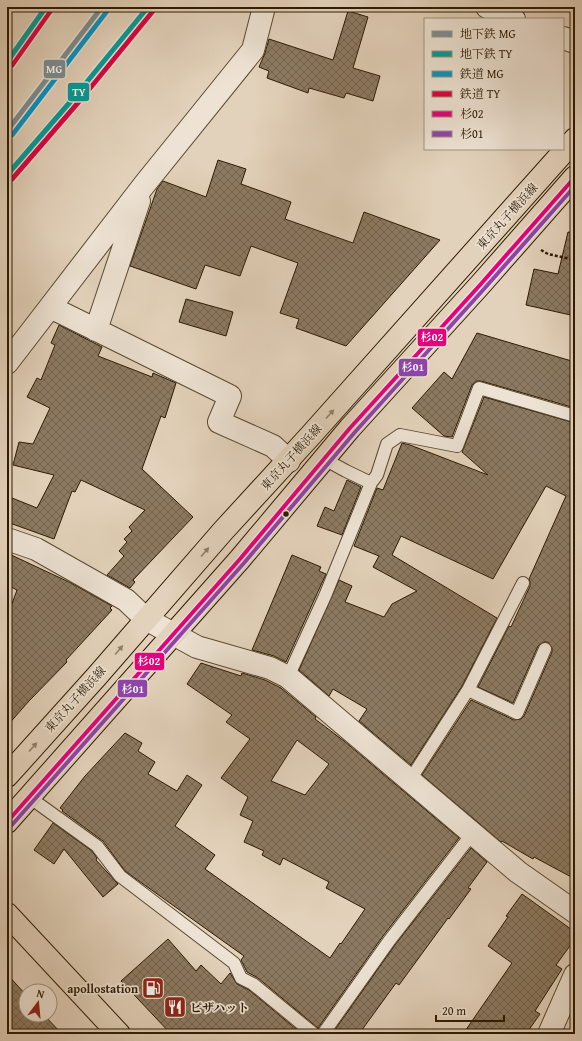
<svg xmlns="http://www.w3.org/2000/svg" width="582" height="1041" viewBox="0 0 582 1041" font-family="'Gentium Book Plus','Noto Serif JP',serif">
  <style>
    .building { fill: url(#building-cross-hatch); stroke: #2d1a02; fill-rule: evenodd }
    .lines { fill: none; stroke-linecap: round; stroke-linejoin: round }
    .service-casing { stroke: #5a4830; stroke-width: 14 }
    .minor-casing { stroke: #5a4830; stroke-width: 24 }
    .primary-casing { stroke: #2d1a02; stroke-width: 24 }
    .path { stroke: #2d1a02; stroke-width: 2.5; stroke-dasharray: 3 2; stroke-linecap: butt }
    .service { stroke: #ede2d3; stroke-width: 12 }
    .minor { stroke: #ede2d3; stroke-width: 22 }
    .primary { stroke: #e3d2bb; stroke-width: 22 }
    .bus-1-casing { stroke: #ede2d3; stroke-width: 7 }
    .bus-2-casing { stroke: #ede2d3; stroke-width: 7 }
    .bus-1 { stroke: #e5007d; stroke-width: 4 }
    .bus-2 { stroke: #8e44ad; stroke-width: 4 }
    .rail-1-casing { stroke: #ede2d3; stroke-width: 8 }
    .rail-2-casing { stroke: #ede2d3; stroke-width: 8 }
    .rail-1 { stroke: #0296c8; stroke-width: 5 }
    .rail-2 { stroke: #da0442; stroke-width: 5 }
    .metro-1-casing { stroke: #ede2d3; stroke-width: 8 }
    .metro-2-casing { stroke: #ede2d3; stroke-width: 8 }
    .metro-1 { stroke: #7d8e94; stroke-width: 5 }
    .metro-2 { stroke: #059c99; stroke-width: 5 }
    .oneway { fill: #917f68 }
    .bus-dot { fill: #2d1a02; stroke: #ede2d3; stroke-width: 1.5 }
    .labels { text-anchor: middle; dominant-baseline: central; stroke-width: 3.5; stroke-linejoin: round; paint-order: stroke }
    .street-label { font-size: 12px; fill: #2d1a02; stroke: #ede2d3 }
    .poi-label { font-size: 12px; font-weight: bold; fill: #2d1a02; stroke: #ede2d3; text-anchor: end }
    .line-badge { stroke: #ede2d3; stroke-width: 1.5 }
    .badge-label { font-size: 11px; text-anchor: middle; font-weight: bold; fill: #fff }
  </style>
  <defs>
    <pattern id="building-cross-hatch" width="8" height="8" patternUnits="userSpaceOnUse"><rect width="8" height="8" fill="#8c7a62"/><path d="M0 0l8 8M0 8l8-8" fill="none" stroke="#73634f"/></pattern>
  </defs>
  <rect width="100%" height="100%" fill="#e3d2bb"/>
  <filter id="stains"><feTurbulence type="fractalNoise" baseFrequency=".005" numOctaves="4"/><feColorMatrix values="0 0 0 0 .2 0 0 0 0 .09 0 0 0 0 .02 0 0 0 .5 -.17"/></filter>
  <radialGradient id="worn" r=".72"><stop offset=".6" stop-color="#630" stop-opacity="0"/><stop offset="1" stop-color="#630" stop-opacity=".3"/></radialGradient>
  <path class="building" d="M348,11L368,17L353,68L380,76L373,101L346,93L344,98L309,88L308,93L267,78L269,71L259,67L265,53L269,39L333,60Z
    M218,160L246,169L241,184L291,202L285,219L353,243L364,212L440,240L346,346L296,328L299,319L280,313L298,263L251,246L240,276L205,265L196,289L130,266L157,189L163,181L206,197Z
    M568,232L575,233V316L526,305L534,269L558,274Z
    M186,299L233,312L226,336L179,322Z
    M59,325L102,347L98,356L152,377L153,373L176,383L165,418L161,416L142,469L193,517L133,580L135,582L130,588L107,575L124,556L119,551L127,542L124,539L132,531L129,527L145,510L81,480L75,492L72,491L54,539L7,522V496L37,508L54,475L13,465L19,442L33,444L50,408L27,397L37,378L41,380L55,345L51,343Z
    M477,333L575,362V408L481,381H477L472,385L452,437L444,436L412,408L444,372L452,379Z
    M484,397L575,423V879L534,857L533,859L502,841L501,842L422,775L471,700L514,720L521,719L524,716L552,652V648L548,642H544L538,646L513,703L478,687L509,626L511,627L530,586V582L529,579L566,496L546,486L493,579L401,536L392,555L497,618L462,686L411,765L359,721L367,709L333,689L329,696L299,670L339,580L352,586L345,602L384,617L392,604L417,591L373,567L379,556L354,546L377,488L383,490L402,443L410,445L488,475L462,452Z
    M347,480L361,487L342,535L317,526L325,507L334,511Z
    M7,553L71,583L112,606L110,608L112,610L66,660L67,662L29,701L7,726V617L17,590L7,585Z
    M292,555L321,567L319,571L326,574L286,662L274,656L252,650Z
    M201,663L241,676L242,673L265,680L281,688L316,717L315,719L344,741L459,838L383,936L318,1028L258,978L247,972L241,960L244,956L125,871L103,841L62,811L63,810L60,808L85,776L125,733L142,743L138,751L155,762L148,774L177,791L187,775L202,785L175,826L215,855L205,869L330,958L340,943L341,944L365,909L326,888L329,882L283,858L280,865L262,855L264,851L244,842L253,821L240,815L248,797L221,778L250,739L226,722L232,715L187,684ZM297,740L329,764L305,795L271,781Z
    M53,823L92,851L97,858L96,860L118,884L103,897L64,849L54,864L34,850Z
    M471,848L487,862L468,888L471,889L449,919L448,918L399,985L396,983L359,1034H332L395,945Z
    M522,894L575,932V939L556,965L562,969L535,1011L540,1014L526,1034H463L512,963L488,946L508,917L506,916Z
    M168,939L196,971L201,965L221,984L230,973L237,984L249,990L302,1034H171L121,981Z
    M7,974L26,995V1015H44L62,1034H7Z"/>
  <g class="lines">
    <g class="service-casing">
      <path id="service" d="M324,459L346,471L371,483
        M288,677L325,596L371,483L377,475L387,444L400,435L457,446L479,388L575,416
        M468,690L517,713L545,649
        M410,780L468,690L523,583
        M29,797L97,846L120,876L234,963L241,978L253,984L314,1034
        M323,1034L389,941L472,834"/>
    </g>
    <g class="minor-casing">
      <path id="minor" d="M487,7L514,19
        M563,38L575,42
        M50,307L230,396L219,422L273,446L289,461
        M96,330L139,201
        M7,363L144,185L253,50L264,7
        M7,539L36,549L126,600L146,619L197,647L270,668L288,677L518,872L575,912
        M549,1034L575,975"/>
    </g>
    <g class="primary-casing">
      <path id="primary" d="M7,776L97,676L223,531L311,435L575,139
        M7,822L240,559L350,428L480,285L575,177
        M7,914L119,1034"/>
    </g>
    <path class="path" d="M541,250L548,254L575,260"/>
    <use href="#service" class="service"/>
    <use href="#minor" class="minor"/>
    <use href="#primary" class="primary"/>
    <g class="bus-1-casing">
      <path id="bus-1" d="M7,822L240,559L350,428L480,285L575,177"/>
    </g>
    <g class="bus-2-casing">
      <path id="bus-2" d="M11,826L244,563L355,432L484,289L575,186"/>
    </g>
    <use href="#bus-1" class="bus-1"/>
    <use href="#bus-2" class="bus-2"/>
    <g class="rail-1-casing">
      <path id="rail-1" d="M12,135L107,11"/>
    </g>
    <g class="rail-2-casing">
      <path id="rail-2" d="M12,65L51,10
        M12,179L82,98L153,11"/>
    </g>
    <use href="#rail-1" class="rail-1"/>
    <use href="#rail-2" class="rail-2"/>
    <g class="metro-1-casing">
      <path id="metro-1" d="M7,131L102,7"/>
    </g>
    <g class="metro-2-casing">
      <path id="metro-2" d="M7,62L46,7
        M7,175L77,94L148,7"/>
    </g>
    <use href="#metro-1" class="metro-1"/>
    <use href="#metro-2" class="metro-2"/>
  </g>
  <defs><path id="oneway-solid" d="M-6-.8H1V-3.2L6.5 0L1 3.2V.8H-6Z"/></defs>
  <g class="oneway">
    <use href="#oneway-solid" transform="translate(330 414) rotate(-48)"/>
    <use href="#oneway-solid" transform="translate(205 552) rotate(-49)"/>
    <use href="#oneway-solid" transform="translate(119 650) rotate(-49)"/>
    <use href="#oneway-solid" transform="translate(33 747) rotate(-48)"/>
  </g>
  <defs>
    <g id="fuel-square" transform="scale(1.15)"><rect x="-9" y="-9" width="18" height="18" rx="4" fill="#8f2418" stroke="#ede2d3"/><path d="M-5.5-6h7V0h2V4h1.3V-2.5L3-4.5l.8-.8L6-3V5H2.5V1h-1V6h-7ZM-4.2-4.7v3.2H.2V-4.7Z" fill="#fff"/></g>
    <g id="restaurant-square" transform="scale(1.15)"><rect x="-9" y="-9" width="18" height="18" rx="4" fill="#8f2418" stroke="#ede2d3"/><path d="M-5-6h1v4h1v-4h1v4h1v-4h1v5L-1.5 .5V6h-2V.5L-5-1ZM5-6V6H3V1.5H1.5Q1.5-4 5-6Z" fill="#fff"/></g>
  </defs>
  <g fill-rule="evenodd">
    <use href="#fuel-square" x="153" y="988"/>
    <use href="#restaurant-square" x="175" y="1007"/>
  </g>
  <circle class="bus-dot" cx="286" cy="514" r="3.5"/>
  <g class="labels">
    <g class="street-label">
      <text transform="translate(507 216) rotate(-48)">東京丸子横浜線</text>
      <text transform="translate(291 457) rotate(-48)">東京丸子横浜線</text>
      <text transform="translate(75 699) rotate(-48)">東京丸子横浜線</text>
    </g>
    <g class="poi-label">
      <text x="138" y="988">apollostation</text>
      <text x="190" y="1007" text-anchor="start">ピザハット</text>
    </g>
  </g>
  <g class="line-badge">
    <rect x="43" y="59" width="23" height="20" rx="4" fill="#7d8e94"/>
    <rect x="67" y="82" width="23" height="20" rx="4" fill="#059c99"/>
    <rect x="417" y="328" width="30" height="19" rx="4" fill="#e5007d"/>
    <rect x="398" y="358" width="30" height="19" rx="4" fill="#8e44ad"/>
    <rect x="134" y="652" width="31" height="19" rx="4" fill="#e5007d"/>
    <rect x="117" y="679" width="31" height="19" rx="4" fill="#8e44ad"/>
  </g>
  <g class="badge-label">
    <text x="54" y="73">MG</text>
    <text x="79" y="96">TY</text>
    <text x="432" y="341">杉02</text>
    <text x="413" y="371">杉01</text>
    <text x="149" y="665">杉02</text>
    <text x="133" y="693">杉01</text>
  </g>
  <rect width="582" height="1041" fill="none" stroke="#e3d2bb" stroke-width="24"/>
  <rect x="8" y="8" width="566" height="1025" fill="none" stroke="#2d1a02" stroke-width="2"/>
  <rect x="12" y="12" width="558" height="1017" fill="none" stroke="#2d1a02"/>
  <rect x="424" y="18" width="140" height="132" fill="#ede2d3" stroke="#a0927f"/>
  <rect x="432" y="31" width="20" height="6" fill="#7d8e94" stroke="#a0927f"/>
  <text x="460" y="38" font-size="12" fill="#2d1a02">地下鉄 MG</text>
  <rect x="432" y="51" width="20" height="6" fill="#059c99" stroke="#a0927f"/>
  <text x="460" y="58" font-size="12" fill="#2d1a02">地下鉄 TY</text>
  <rect x="432" y="71" width="20" height="6" fill="#0296c8" stroke="#a0927f"/>
  <text x="460" y="78" font-size="12" fill="#2d1a02">鉄道 MG</text>
  <rect x="432" y="91" width="20" height="6" fill="#da0442" stroke="#a0927f"/>
  <text x="460" y="98" font-size="12" fill="#2d1a02">鉄道 TY</text>
  <rect x="432" y="111" width="20" height="6" fill="#e5007d" stroke="#a0927f"/>
  <text x="460" y="118" font-size="12" fill="#2d1a02">杉02</text>
  <rect x="432" y="131" width="20" height="6" fill="#8e44ad" stroke="#a0927f"/>
  <text x="460" y="138" font-size="12" fill="#2d1a02">杉01</text>
  <g transform="translate(38 1003) rotate(16)"><circle r="19" fill="#ede2d3" stroke="#a0927f"/>
  <path d="M0-3L7 15L0 10L-7 15Z" fill="#8f2418"/>
  <text y="-6" font-size="11" font-weight="bold" text-anchor="middle" fill="#2d1a02">N</text>
  </g>
  <path d="M436 1015v6h68v-6" fill="none" stroke="#2d1a02" stroke-width="2"/>
  <text x="442" y="1015" font-size="12" fill="#2d1a02" stroke="#ede2d3" stroke-width="3" paint-order="stroke">20 m</text>
  <rect width="100%" height="100%" filter="url(#stains)"/>
  <rect width="100%" height="100%" fill="url(#worn)"/>
</svg>
